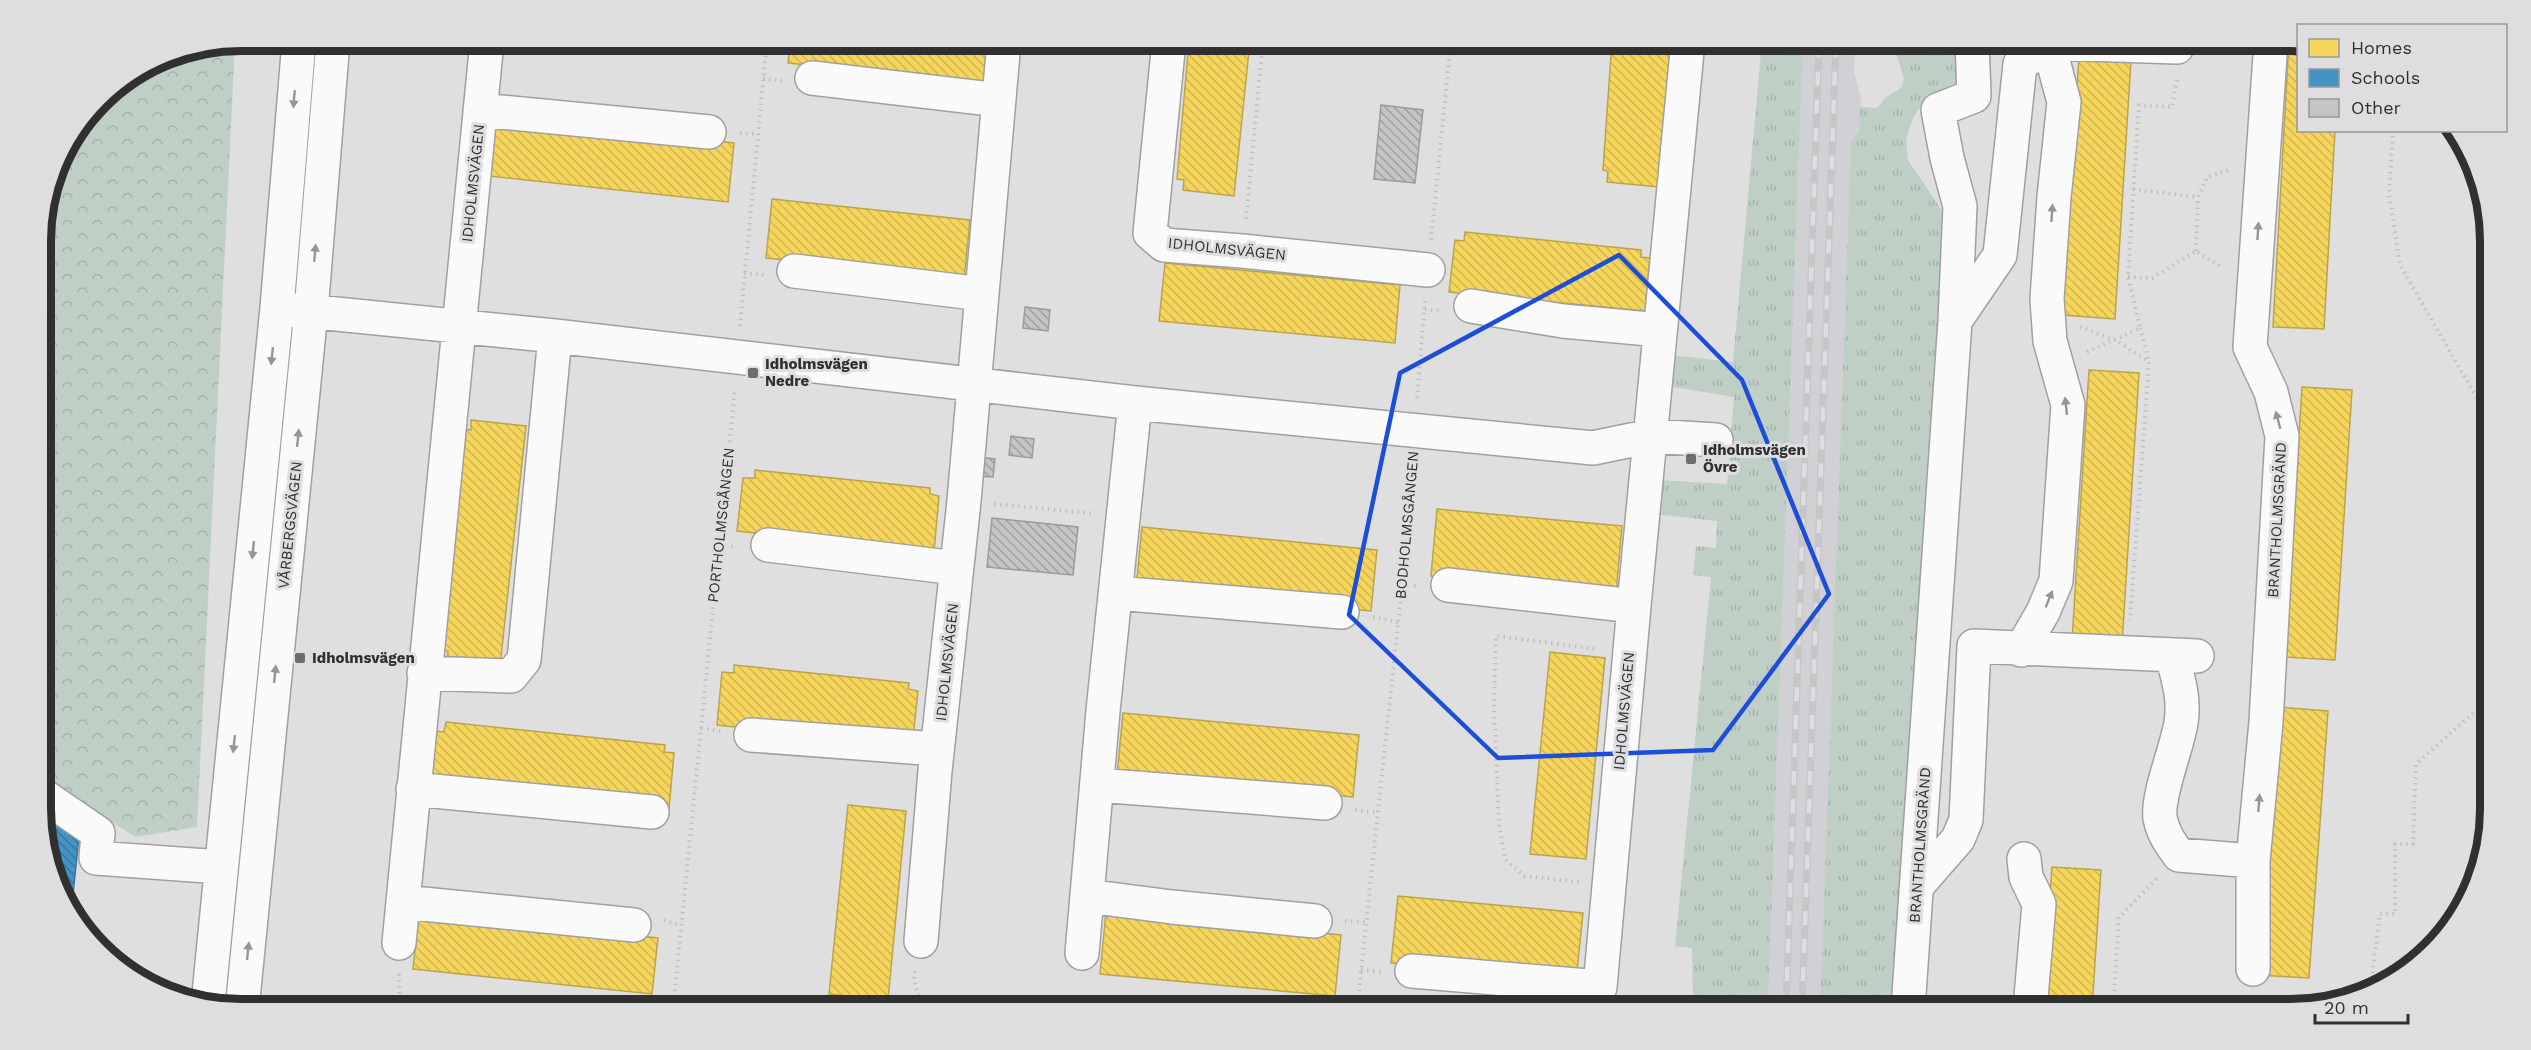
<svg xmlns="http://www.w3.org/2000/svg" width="2531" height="1050" viewBox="0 0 2531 1050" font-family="'Work Sans',sans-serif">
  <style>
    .built { fill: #d0d0d5 }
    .grass { fill: url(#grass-tufts) }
    .forest { fill: url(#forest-crowns) }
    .homes { fill: url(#homes-back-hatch); stroke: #bba44f; stroke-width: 1.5 }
    .schools { fill: url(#schools-back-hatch); stroke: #3d7597; stroke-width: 1.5 }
    .building { fill: url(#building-back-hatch); stroke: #9c9b9b; stroke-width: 1.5 }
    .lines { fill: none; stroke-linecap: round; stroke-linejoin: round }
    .minor-casing { stroke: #a0a0a0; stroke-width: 36 }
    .path { stroke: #c0c0c0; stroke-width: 4; stroke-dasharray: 1.5 4.5; stroke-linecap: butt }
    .minor { stroke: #fafafa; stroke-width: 33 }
    .rail-casing { stroke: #c6c6c6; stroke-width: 7 }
    .rail { stroke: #dedee0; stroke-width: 4.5; stroke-dasharray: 14; stroke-linecap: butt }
    .oneway { fill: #959595 }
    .marked { fill: none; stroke: #1d4ed8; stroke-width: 4.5; stroke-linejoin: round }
    .poi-dot { fill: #6d6d6d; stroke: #dedee0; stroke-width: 2 }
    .labels { text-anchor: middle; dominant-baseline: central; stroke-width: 6; stroke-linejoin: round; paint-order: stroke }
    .street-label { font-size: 15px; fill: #303030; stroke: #dedee0 }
    .poi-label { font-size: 15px; font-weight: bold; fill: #303030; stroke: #dedee0; text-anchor: start }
    .rim { fill: none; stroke: #303030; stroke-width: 8 }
  </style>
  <defs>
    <pattern id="grass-tufts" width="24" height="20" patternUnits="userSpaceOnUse" patternTransform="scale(1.5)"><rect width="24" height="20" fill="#bfcfc6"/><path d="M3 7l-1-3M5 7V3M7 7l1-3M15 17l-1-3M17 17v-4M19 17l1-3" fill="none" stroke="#a4b2aa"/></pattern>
    <pattern id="forest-crowns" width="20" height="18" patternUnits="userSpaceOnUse" patternTransform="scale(1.5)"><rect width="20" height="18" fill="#bfcfc6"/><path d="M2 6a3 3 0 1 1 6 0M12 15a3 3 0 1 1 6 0" fill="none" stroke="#a4b2aa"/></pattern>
    <pattern id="homes-back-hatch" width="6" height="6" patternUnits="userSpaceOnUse" patternTransform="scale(1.5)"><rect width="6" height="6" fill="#f6d55c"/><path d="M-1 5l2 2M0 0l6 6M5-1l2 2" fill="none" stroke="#d3b750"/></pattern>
    <pattern id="schools-back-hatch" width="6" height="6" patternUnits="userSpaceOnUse" patternTransform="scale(1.5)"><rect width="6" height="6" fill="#4393c3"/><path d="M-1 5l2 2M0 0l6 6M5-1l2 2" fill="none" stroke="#38789f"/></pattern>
    <pattern id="building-back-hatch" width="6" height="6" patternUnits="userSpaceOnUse" patternTransform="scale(1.5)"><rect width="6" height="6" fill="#c5c5c5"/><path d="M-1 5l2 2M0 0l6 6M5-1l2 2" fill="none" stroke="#a0a0a0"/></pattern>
  </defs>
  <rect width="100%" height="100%" fill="#dfdfdf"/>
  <path class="built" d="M1803,41H1855L1854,72L1861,98L1859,131L1851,142L1820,1009H1768Z"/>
  <path class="grass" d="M1762,41H1803L1768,1009H1693L1692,948L1675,946L1711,577L1693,575L1696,546L1716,548L1717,521L1654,514L1657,480L1727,484L1734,397L1667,386L1669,355L1733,362Z
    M1892,41H1964L1962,82L1919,109L1913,118L1906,139L1908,160L1943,212L1945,225L1913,732L1893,1009H1820L1851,142L1859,131L1860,107L1877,108L1885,98L1902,87L1904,78Z
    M1593,1000L1618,1002V1009H1592Z"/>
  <path class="forest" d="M235,42L197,827L135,837L44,777L41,227L61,152L108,90L164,56Z"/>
  <path class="homes" d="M790,41H989L985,84L788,63Z
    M1189,41H1250L1234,196L1183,190L1184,180L1177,179Z
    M1612,41H1672L1659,187L1607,182L1608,171L1603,170Z
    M2289,41L2298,42V130H2335L2324,329L2273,327Z
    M2079,57L2131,60L2115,319L2063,315Z
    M497,117L734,143L728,202L490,176Z
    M772,199L970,220L964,279L766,258Z
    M1465,232L1641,250V257L1650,258L1645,311L1449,292L1455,240L1464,241Z
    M1165,263L1400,285L1395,343L1159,321Z
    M2089,370L2139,373L2122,644L2072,641Z
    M2302,387L2352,390L2335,660L2285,657Z
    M471,420L526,426L500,666L447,660L448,651L441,650L464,429L471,430Z
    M755,470L930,488V494L939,496L934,552L737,531L743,478H755Z
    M1437,509L1622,526L1616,594L1431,576Z
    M1142,527L1377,550L1371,611L1136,589Z
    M1550,652L1605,658L1586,859L1530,854Z
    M734,665L909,683L908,689L918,691L912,746L717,725L722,672L734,673Z
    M2277,707L2328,711L2309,978L2258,975Z
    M1123,713L1359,735L1353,797L1117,775Z
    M446,722L665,745L664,752L674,753L669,809L428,784L435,731L444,732Z
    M848,805L906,811L888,1000L829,994Z
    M2052,867L2101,870L2092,1009H2042Z
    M1398,896L1583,913L1576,981L1391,963Z
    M419,912L658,938L652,994L413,969Z
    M1106,912L1341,935L1335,996L1100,974Z"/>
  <path class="schools" d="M44,810L79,836L72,904L44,848Z"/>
  <path class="building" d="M1381,105L1423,110L1415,183L1374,179Z
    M1025,307L1050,310L1048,331L1023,328Z
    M1011,436L1034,439L1032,458L1009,455Z
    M979,457L995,459L993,477L977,476Z
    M992,518L1078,527L1073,575L987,567Z"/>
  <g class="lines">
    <g class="minor-casing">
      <path id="minor" d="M1169,41L1150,233L1164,245L1242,251L1428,270
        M812,78L999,100
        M480,110L709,132
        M794,271L982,294
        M1471,306L1563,321L1660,330
        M277,308L555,336L1135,403L1593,448L1651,436L1716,440
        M1955,321L2000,255L2020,64L2055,43L2177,47L2180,41
        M768,545L956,568
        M1448,585L1634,606
        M1116,593L1342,612
        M2021,650L2043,612L2056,581L2068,405L2050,341L2047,299L2054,197L2064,102L2049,46
        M2172,655C2178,678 2185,699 2181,723C2177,748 2157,795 2160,818C2163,833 2170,843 2179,855L2253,861
        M424,673L511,676L524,660L555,336
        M751,735L937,749
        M1098,785L1325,803
        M413,789L652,812
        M44,796L98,833L96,858L221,867
        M2024,859L2026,877L2039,904L2030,1009
        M1917,886L1958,839L1966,820L1974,646L2197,656
        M1087,896L1172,907L1315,921
        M403,902L634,925
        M921,941L935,771L964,501L1004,41
        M399,943L487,41
        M1082,953L1103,711L1135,403
        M2253,969V861L2266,722L2282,436L2271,392L2250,347L2271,41
        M1412,971L1600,987L1634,606L1688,41
        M208,1004L277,308L299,41
        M242,1009L311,311L333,41
        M1908,1009L1955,321L1960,206L1947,158L1938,110L1974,96L1972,41"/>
    </g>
    <path class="path" d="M763,78L782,81
      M2393,130L2389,194L2400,265L2489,419
      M740,133L758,134
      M2133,189L2198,197L2207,177L2232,169
      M1246,219L1263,41
      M1431,240L1451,41
      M2196,251L2198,197
      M744,273L765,275
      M2128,277L2152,278L2196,251L2223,268
      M1425,309L1441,311
      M740,326L767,41
      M2080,327L2115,340L2149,362L2130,620
      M2140,328L2149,361
      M2087,352L2140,328L2128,277L2139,105L2172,107L2177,80
      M1417,398L1425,301
      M994,504L1091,513
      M719,545L736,547
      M1402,586H1417
      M1373,617L1398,622
      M701,728L721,731
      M1355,810L1378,813
      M1579,882L1524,876L1505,859L1499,825L1494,703L1496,636L1597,649
      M664,920L680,926
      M1345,921L1367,922
      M1361,970L1381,972
      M915,971L914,980L922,1009
      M399,974L400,1009
      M2370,991L2380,914H2395V844H2413L2416,764L2490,698
      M2269,997L2360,996
      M2249,1000L2251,1009
      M673,1009L735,388
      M1357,1009L1409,521L1413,462
      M2113,1009L2119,918L2157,878
      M2170,1009V1006L2241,998"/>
    <use href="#minor" class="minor"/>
    <g class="rail-casing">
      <path id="rail" d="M1786,1009L1819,41
        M1802,1009L1836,41"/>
    </g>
    <use href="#rail" class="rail"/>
  </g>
  <defs><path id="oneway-solid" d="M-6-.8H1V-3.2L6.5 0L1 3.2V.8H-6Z" transform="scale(1.5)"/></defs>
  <g class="oneway">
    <use href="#oneway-solid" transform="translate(294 99) rotate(95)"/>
    <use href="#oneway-solid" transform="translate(2052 213) rotate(-86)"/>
    <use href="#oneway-solid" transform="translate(2258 231) rotate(-86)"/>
    <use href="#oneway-solid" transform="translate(315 253) rotate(-85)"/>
    <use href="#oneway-solid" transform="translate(272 356) rotate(96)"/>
    <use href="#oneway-solid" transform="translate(2066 406) rotate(-96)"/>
    <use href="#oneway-solid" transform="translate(2278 420) rotate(-105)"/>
    <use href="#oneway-solid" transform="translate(298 438) rotate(-84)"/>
    <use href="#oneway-solid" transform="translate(253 550) rotate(96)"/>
    <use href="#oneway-solid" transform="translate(2049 599) rotate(-68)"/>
    <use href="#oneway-solid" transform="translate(275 674) rotate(-84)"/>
    <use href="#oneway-solid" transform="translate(234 744) rotate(96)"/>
    <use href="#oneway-solid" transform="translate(2259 803) rotate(-85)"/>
    <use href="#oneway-solid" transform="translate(248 951) rotate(-84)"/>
  </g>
  <path class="marked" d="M1619,255L1742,380L1829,594L1713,750L1498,758L1349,615L1400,373Z"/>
  <g class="poi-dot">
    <rect x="747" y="367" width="12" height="12" rx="3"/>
    <rect x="1685" y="453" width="12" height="12" rx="3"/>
    <rect x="294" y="652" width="12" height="12" rx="3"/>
  </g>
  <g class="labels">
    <g class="street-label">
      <text transform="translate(473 183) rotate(-84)">IDHOLMSVÄGEN</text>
      <text transform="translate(1227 249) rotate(6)">IDHOLMSVÄGEN</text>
      <text transform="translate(2277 520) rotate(-87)">BRANTHOLMSGRÄND</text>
      <text transform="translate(290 525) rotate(-84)">VÅRBERGSVÄGEN</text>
      <text transform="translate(721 525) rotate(-84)">PORTHOLMSGÅNGEN</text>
      <text transform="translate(1407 525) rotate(-85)">BODHOLMSGÅNGEN</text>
      <text transform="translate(947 662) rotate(-84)">IDHOLMSVÄGEN</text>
      <text transform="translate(1624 711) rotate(-85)">IDHOLMSVÄGEN</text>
      <text transform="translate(1920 845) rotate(-86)">BRANTHOLMSGRÄND</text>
    </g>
    <g class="poi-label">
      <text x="765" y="364">Idholmsvägen<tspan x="765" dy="17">Nedre</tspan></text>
      <text x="1703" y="450">Idholmsvägen<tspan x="1703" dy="17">Övre</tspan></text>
      <text x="312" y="658">Idholmsvägen</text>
    </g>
  </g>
  <path d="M0 0H2531V1050H0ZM241 51H2290A190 190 0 0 1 2480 241V809A190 190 0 0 1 2290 999H241A190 190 0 0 1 51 809V241A190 190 0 0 1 241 51Z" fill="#dedee0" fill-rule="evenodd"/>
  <path class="rim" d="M241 51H2290A190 190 0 0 1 2480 241V809A190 190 0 0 1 2290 999H241A190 190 0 0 1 51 809V241A190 190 0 0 1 241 51Z"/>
  <rect x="2297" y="24" width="210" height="108" fill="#dedee0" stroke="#98989a" stroke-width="1.5"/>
  <rect x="2309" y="39" width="30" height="18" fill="#f6d55c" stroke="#98989a" stroke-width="1.5"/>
  <text x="2351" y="54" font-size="18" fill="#303030">Homes</text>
  <rect x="2309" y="69" width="30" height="18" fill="#4393c3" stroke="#98989a" stroke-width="1.5"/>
  <text x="2351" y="84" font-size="18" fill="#303030">Schools</text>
  <rect x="2309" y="99" width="30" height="18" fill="#c5c5c5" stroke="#98989a" stroke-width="1.5"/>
  <text x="2351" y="114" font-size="18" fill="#303030">Other</text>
  <path d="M2315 1014v9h93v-9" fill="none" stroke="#303030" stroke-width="3"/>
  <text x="2324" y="1014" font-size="18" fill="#303030" stroke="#dedee0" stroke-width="4.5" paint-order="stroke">20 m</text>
</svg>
